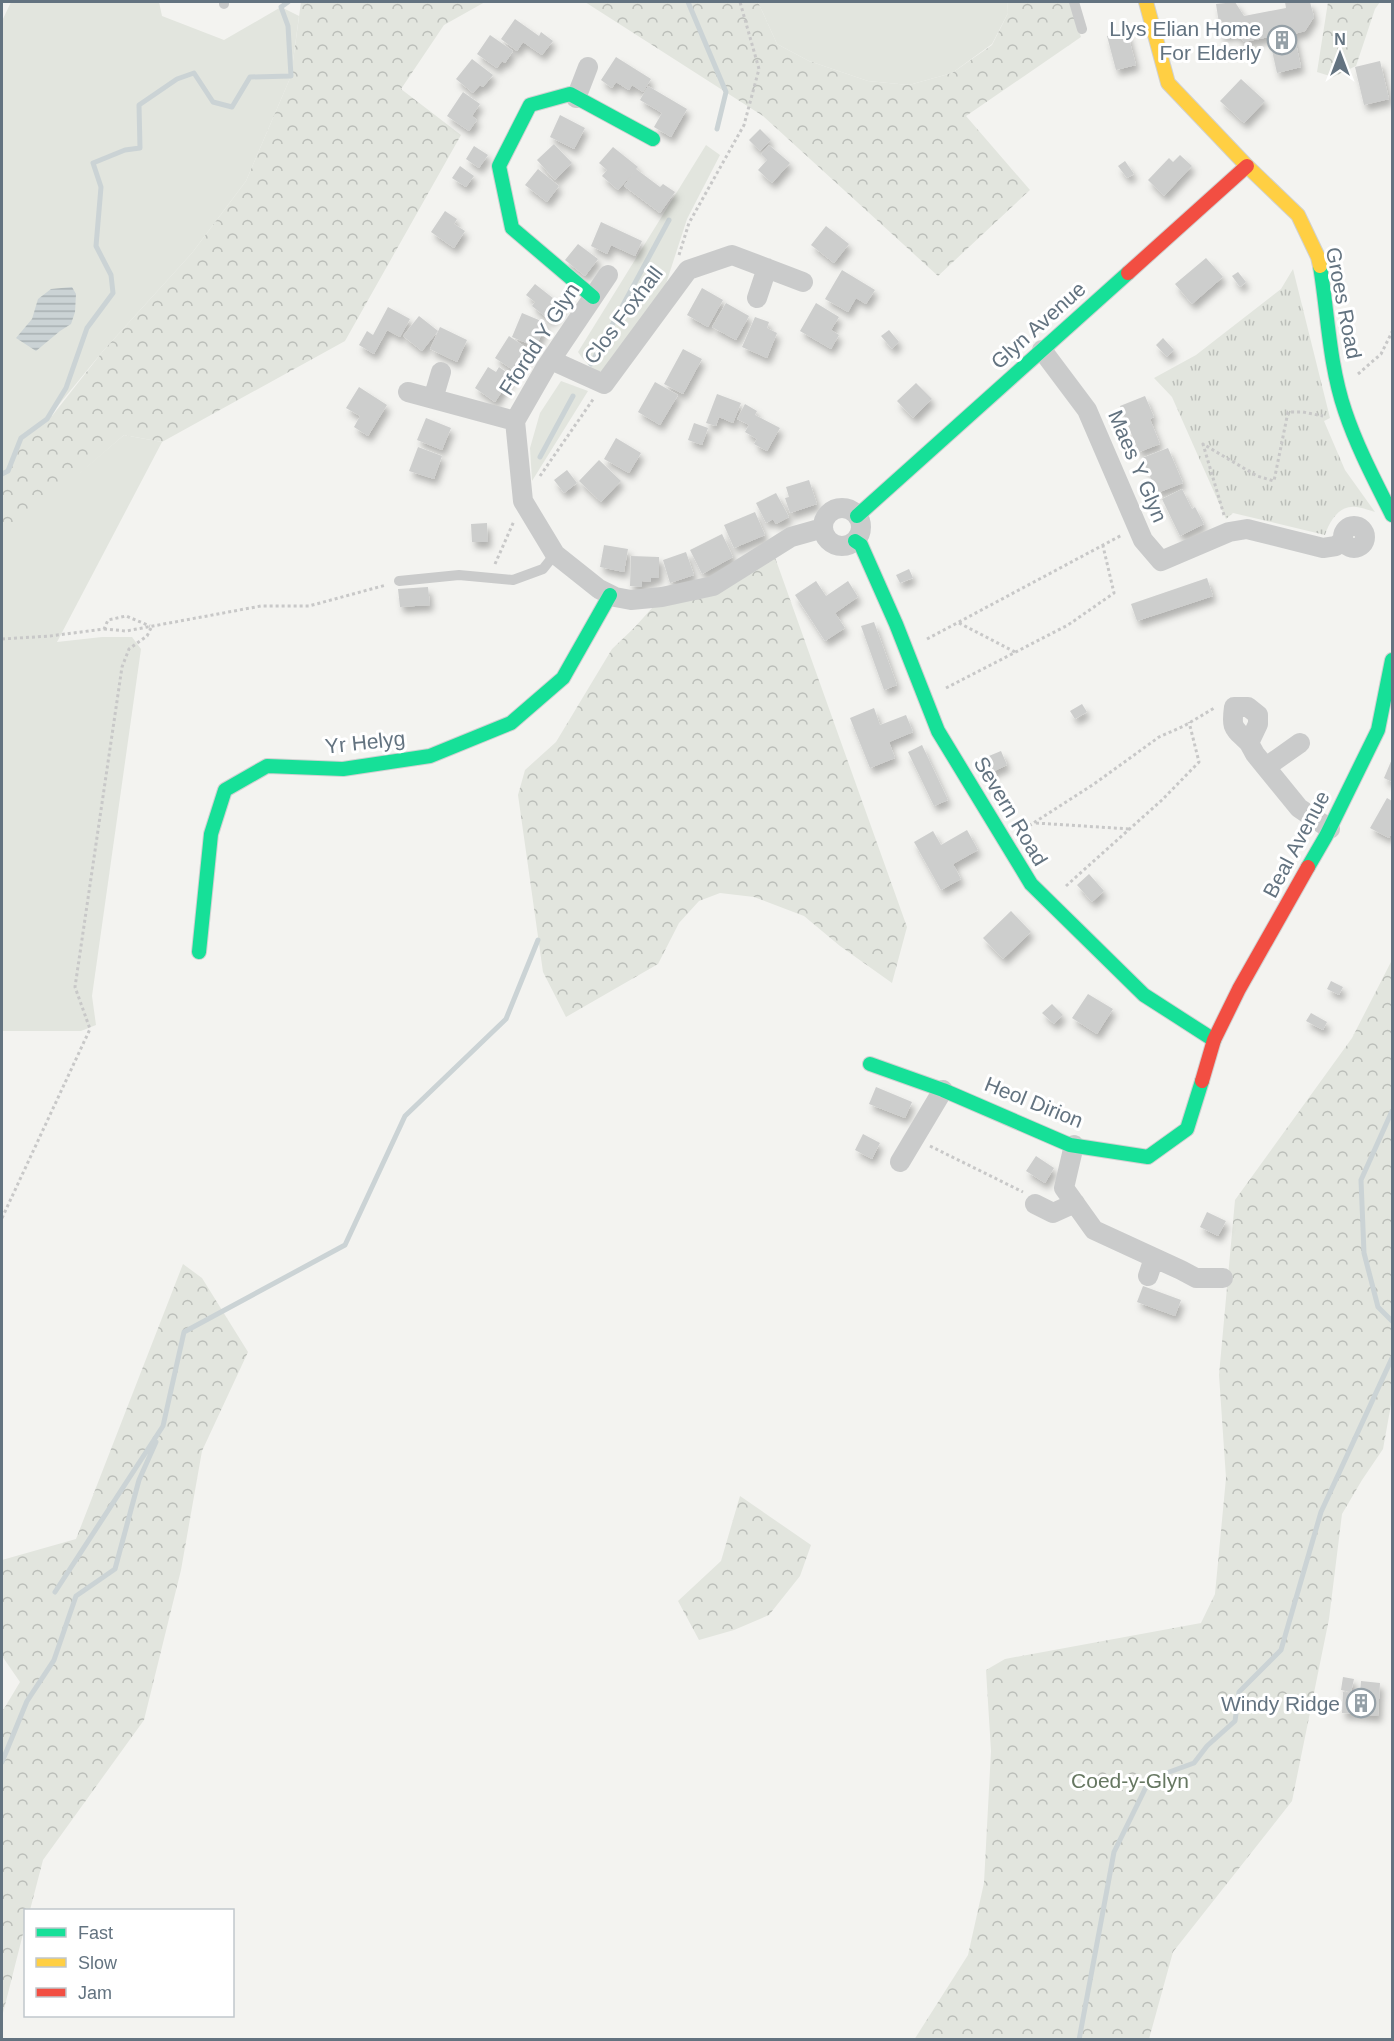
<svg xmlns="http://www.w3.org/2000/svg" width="1394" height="2041" viewBox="0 0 1394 2041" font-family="Arial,sans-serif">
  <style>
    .green { fill: #e2e5de }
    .forest { fill: url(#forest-crowns) }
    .park { fill: url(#park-tufts) }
    .water { fill: url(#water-rules) }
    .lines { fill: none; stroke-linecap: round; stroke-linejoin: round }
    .stream { stroke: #cbd3d5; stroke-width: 5 }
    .building { fill: #cdcecd; filter: url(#shadow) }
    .fast-casing { stroke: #d0d1d1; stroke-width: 16 }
    .slow-casing { stroke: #d0d1d1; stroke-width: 16 }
    .jam-casing { stroke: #d0d1d1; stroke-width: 16 }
    .path { stroke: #c8c8c8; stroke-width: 3; stroke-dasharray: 3 3; stroke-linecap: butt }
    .lane { stroke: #cacbcb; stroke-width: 10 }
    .street { stroke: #cacbcb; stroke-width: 20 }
    .fast { stroke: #16e098; stroke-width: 14 }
    .slow { stroke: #ffcf43; stroke-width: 14 }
    .jam { stroke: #f24e42; stroke-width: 14 }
    .labels { text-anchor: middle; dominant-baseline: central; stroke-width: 6; stroke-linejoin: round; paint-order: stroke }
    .poi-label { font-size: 21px; fill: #637380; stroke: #fff; text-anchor: end }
    .street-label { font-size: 21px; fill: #637380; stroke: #fff }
    .park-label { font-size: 21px; fill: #667761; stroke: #fff }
  </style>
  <defs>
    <pattern id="forest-crowns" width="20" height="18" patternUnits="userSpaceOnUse" patternTransform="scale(1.5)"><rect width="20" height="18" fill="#e2e5de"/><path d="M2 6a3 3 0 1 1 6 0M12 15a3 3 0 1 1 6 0" fill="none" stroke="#bbbeb9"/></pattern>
    <pattern id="park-tufts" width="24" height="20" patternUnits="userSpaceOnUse" patternTransform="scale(1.5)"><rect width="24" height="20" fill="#e2e5de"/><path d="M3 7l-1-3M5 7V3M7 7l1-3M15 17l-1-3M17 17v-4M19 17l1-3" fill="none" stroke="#bbbeb9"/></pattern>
    <pattern id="water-rules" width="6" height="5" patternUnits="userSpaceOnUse" patternTransform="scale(1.5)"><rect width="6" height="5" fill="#cbd3d5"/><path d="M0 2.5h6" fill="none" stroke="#a8b0b2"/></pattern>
    <filter id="shadow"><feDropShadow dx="3.5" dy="6" stdDeviation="3" flood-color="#0004"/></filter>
  </defs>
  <rect width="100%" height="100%" fill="#f3f3f0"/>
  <path class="green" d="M11,2H159L162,16L224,40L281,7L299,16L291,76L246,181L192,253L103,351L47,419L21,438L8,471L2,474V21Z
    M758,2H1007L1008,13L992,44L952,73L909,85L868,81L809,61L777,44Z
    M706,145L720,155L687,219L663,293L606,372L594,371L583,359L578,352Z
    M561,381L588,391L532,481L530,448L540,413Z
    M124,435L162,442L57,642L102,637H132L141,649L92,996L96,1025L81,1031H2V539Z"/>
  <path class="forest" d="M301,2H485L444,25L401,89L461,135L345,341L162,442L124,435L2,541V474L8,471L21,438L47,419L49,415L52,416L103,351L192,253L246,181L291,76Z
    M585,2H758L777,44L809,61L868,81L909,85L952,73L992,45L1008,13L1007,2H1069L1081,37L966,116L1030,190L938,276L763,116Z
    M1328,2H1380L1375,9L1356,66L1333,77L1317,72Z
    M772,549L907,927L892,983L840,946L804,916L754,897L720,893L699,901L679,923L658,964L566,1017L543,972L518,795L525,770L556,742L612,649L634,628L662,597L713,586Z
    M1392,960V1399L1383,1449L1362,1480L1342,1514L1329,1619L1292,1801L1173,1952L1149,2039L914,2040L968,1955L984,1883L991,1751L986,1670L1005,1659L1201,1623L1215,1594L1226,1478L1219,1375L1235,1200L1352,1038Z
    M183,1264L202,1278L248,1352L202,1451L181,1570L144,1720L43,1860L30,1910H26L25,1926L2,2017V1712L20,1682L2,1656V1560L76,1539Z
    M740,1496L811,1545L800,1576L769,1615L734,1630L699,1640L678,1601L721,1561Z"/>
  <path class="park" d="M1293,269L1330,418L1324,421L1345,470L1375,512C1368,510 1358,506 1351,507C1337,508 1329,523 1325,535L1233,513L1226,519L1172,397L1154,378L1196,355L1281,289Z"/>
  <path class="water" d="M72,287L76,294L75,312L71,324L60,331L36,351L16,338L32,319L38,299L51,289Z"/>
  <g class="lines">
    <path class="stream" d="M688,2L726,92L717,129
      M591,364L669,220
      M540,457L573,396
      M2,474L8,471L21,438L47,419L66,388L87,328L113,293L111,275L96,246L101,187L93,163L125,150L140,148L139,105L177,79L194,73L213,102L232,107L250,77L291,76L288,26L281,7L288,2
      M1392,1111L1361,1180L1364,1253L1378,1307L1392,1321
      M55,1592L163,1426L184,1332L345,1245L405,1116L506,1019L538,940
      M2,1762L27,1701L54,1660L76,1596L115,1569L139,1480L156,1442
      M1079,2040L1114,1852L1150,1779L1194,1763L1207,1746L1235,1721L1239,1692L1281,1650L1321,1512L1392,1358"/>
  </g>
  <path class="building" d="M1235,2L1244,16L1286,8L1285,2H1310L1314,17L1305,31L1294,34L1301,67L1277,73L1269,37L1244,42L1236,34L1221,36L1216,4Z
    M515,19L539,36L541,32L553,41L542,55L523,42L517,51L501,39Z
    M1127,31L1136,65L1116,70L1107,36Z
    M490,35L513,51L505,63L502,61L497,68L477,54Z
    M616,57L651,79L643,92L632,85L629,90L616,82L612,88L601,80Z
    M472,59L493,75L483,87L480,85L473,93L456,79Z
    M1380,61L1389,99L1364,105L1355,67Z
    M1241,79L1265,101L1244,123L1220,101Z
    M648,86L687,109L671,137L654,127L662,113L640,100Z
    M463,92L480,104L472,116L477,120L469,131L447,116Z
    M560,115L585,128L574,149L550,137Z
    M760,129L771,140L760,151L749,140Z
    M554,144L572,163L555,180L537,160Z
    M769,145L790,163L772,183L758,170L767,160L761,154Z
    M474,146L488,155L479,168L466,159Z
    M613,147L638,167L636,169L660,187L663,184L675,192L660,213L624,186L634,172L618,190L602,176L607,170L599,163Z
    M1180,155L1192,166L1164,196L1148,180L1169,158L1173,162Z
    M1125,161L1134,174L1127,178L1118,166Z
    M460,166L474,176L466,187L452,178Z
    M538,169L559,186L547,202L525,185Z
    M445,211L457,219L454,224L465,231L454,248L431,232Z
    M601,222L642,241L635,256L611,245L607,254L591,246Z
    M826,226L849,244L834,263L811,245Z
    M578,244L598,259L585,276L565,260Z
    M1206,258L1223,277L1192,304L1175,284Z
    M842,270L875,290L866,304L856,298L848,312L825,299Z
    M1238,272L1246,282L1240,287L1232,276Z
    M535,284L563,306L551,321L532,306L535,302L526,295Z
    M702,288L723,300L708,327L687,315Z
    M726,303L749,316L736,340L712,327Z
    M816,303L839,317L831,330L839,335L831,349L800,331Z
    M388,307L410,319L400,337L387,330L374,354L359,345L367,331L373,335Z
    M522,313L546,323L536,347L512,337Z
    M419,316L438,331L422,351L403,336Z
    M755,317L769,322L767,328L777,333L767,358L742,347Z
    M440,327L467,340L457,362L430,349Z
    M889,330L899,342L892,349L881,336Z
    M509,336L531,351L516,372L495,358Z
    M1163,338L1174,350L1167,357L1156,345Z
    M683,349L702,359L683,394L664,384Z
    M488,367L496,372L499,367L512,376L495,402L475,388Z
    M655,382L678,395L660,425L638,412Z
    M916,383L932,399L913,418L897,401Z
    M359,387L387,405L368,436L354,427L360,416L346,408Z
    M717,394L741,403L733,423L719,417L716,426L706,423Z
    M1145,396L1154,417L1150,419L1160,444L1139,452L1120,406Z
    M745,404L757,411L755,415L780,428L767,451L754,444L757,439L745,432L749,425L737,419Z
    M426,418L451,428L442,450L417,440Z
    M694,423L708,428L702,445L688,440Z
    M616,438L641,453L629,473L604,459Z
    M418,447L442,456L434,479L409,471Z
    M1168,448L1183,483L1157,493L1142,458Z
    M599,460L621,481L601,502L579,481Z
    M567,470L577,483L564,493L554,480Z
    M809,480L817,504L790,513L785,498L789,497L786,487Z
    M1182,489L1192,509L1195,507L1204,524L1180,536L1162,499Z
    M776,493L789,517L776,524L773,519L766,523L756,503Z
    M755,512L765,535L734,548L724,525Z
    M487,523L488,542H472L471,524Z
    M722,534L733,557L702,574L690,550Z
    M604,545L628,549L624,572L600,567Z
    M686,552L694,575L670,583L663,560Z
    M631,556L659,557V578H651V582L642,581V587L630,586Z
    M909,569L913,578L900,583L896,575Z
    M1207,578L1213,596L1137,621L1131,604Z
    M816,581L826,596L848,581L858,597L835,613L845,628L825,641L795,595Z
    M428,587L430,605L400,607L398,589Z
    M874,622L897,685L884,690L861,626Z
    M1082,704L1087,712L1075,719L1070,711Z
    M874,708L880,725L906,715L913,732L889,742L895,758L870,768L850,718Z
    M922,745L948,800L934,806L908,752Z
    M1001,751L1007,765L990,773L984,758Z
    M1392,759V782L1384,778Z
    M1387,798L1392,801V832L1389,838L1370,828Z
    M967,830L978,850L953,864L961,879L941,890L914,842L933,831L941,845Z
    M1089,874L1104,891L1092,902L1077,885Z
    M1011,911L1031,932L1003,959L983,938Z
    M1331,981L1343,987L1339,995L1327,989Z
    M1088,994L1113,1009L1097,1034L1072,1018Z
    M1052,1004L1063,1015L1054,1024L1042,1013Z
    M1311,1013L1327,1022L1323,1030L1306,1021Z
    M876,1087L912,1102L905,1118L869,1104Z
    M863,1134L880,1143L872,1159L855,1150Z
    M1036,1156L1054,1168L1045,1183L1026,1171Z
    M1207,1212L1226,1221L1218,1236L1200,1227Z
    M1143,1286L1181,1300L1175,1316L1137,1302Z
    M1343,1677L1354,1679L1351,1692L1341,1690Z
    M1361,1681L1380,1683L1378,1716L1342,1713L1343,1692L1360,1693Z"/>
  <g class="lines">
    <g class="fast-casing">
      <path id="fast" d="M1320,266C1328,314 1329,364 1345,411C1357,447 1375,481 1392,515
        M593,297L512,228L499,166L530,105L570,94L653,139
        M857,516L1128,273
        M855,541L861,545L896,624L938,731L1031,884L1144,995L1214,1040
        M1308,867L1326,836L1378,730L1392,660
        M199,952L211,834L225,790L267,766L343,769L430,756L511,723L563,678L610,595
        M870,1064L943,1090L1070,1145L1148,1157L1187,1129L1202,1081"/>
    </g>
    <g class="slow-casing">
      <path id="slow" d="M1146,2L1168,83L1247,166L1298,215L1318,257L1320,266"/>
    </g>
    <g class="jam-casing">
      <path id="jam" d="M1128,273L1247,166
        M1202,1081L1214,1040L1239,989L1308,867"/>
    </g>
    <path class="path" d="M679,255L689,223L744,125L759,69L740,2
      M1358,374L1381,354L1392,332
      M540,476L594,398
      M1224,515L1203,444L1257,476L1274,481L1288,412H1303L1323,416
      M495,564L514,521
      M959,623L1017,653
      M104,629L126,631L261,606H309L386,585
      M2,639L50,636L104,629L108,620L126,616L150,626
      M927,639L1122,535
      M946,688L1068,625L1114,593L1103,546
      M1036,823L1130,829
      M1024,829L1094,784L1159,737L1184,726L1216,707
      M1066,886L1162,800L1199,762L1189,722
      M930,1146L1023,1192
      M2,1218L90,1029L75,987L122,667L129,649L147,636L152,626"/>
    <path class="lane" d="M1074,2L1082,29
      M224,4V2
      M399,581L459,575L513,580L543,569L555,554"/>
    <path class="street" d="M576,98L588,67
      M608,275L546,367L515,421L523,501L555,554L599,589L615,597L631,600L662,597L713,586L791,537L823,528
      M757,298L767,268
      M1042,350L1087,410L1143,540L1161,561L1229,532L1247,529L1323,548L1336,546L1343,540
      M551,360L604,384L688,270L732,255L803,282
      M408,392L515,421
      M433,399L441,372
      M823 527a19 19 0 1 1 38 0a19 19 0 1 1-38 0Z
      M1343 537a11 11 0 1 1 22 0a11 11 0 1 1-22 0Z
      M1234,707H1248L1258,715V724L1249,743C1233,727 1231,729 1234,707Z
      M1249,743L1255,754L1299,808L1330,829
      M1266,767L1300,743
      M1074,1145L1064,1188L1094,1230L1181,1270L1196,1278H1223
      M900,1162L943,1090
      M1035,1204L1053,1213L1075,1203
      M1148,1276L1154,1258"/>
    <use href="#fast" class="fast"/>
    <use href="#slow" class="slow"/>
    <use href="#jam" class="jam"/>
  </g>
  <defs>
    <g id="building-ring" transform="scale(1.5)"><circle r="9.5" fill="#fff" stroke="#95a0a7" stroke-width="1.5"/><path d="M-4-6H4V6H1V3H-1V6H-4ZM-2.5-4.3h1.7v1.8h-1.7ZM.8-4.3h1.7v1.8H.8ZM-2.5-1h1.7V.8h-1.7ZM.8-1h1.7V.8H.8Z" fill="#95a0a7"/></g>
  </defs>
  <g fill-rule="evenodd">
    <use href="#building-ring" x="1282" y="40"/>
    <use href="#building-ring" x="1361" y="1703"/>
  </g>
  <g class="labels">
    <g class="poi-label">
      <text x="1261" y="28">Llys Elian Home<tspan x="1261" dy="24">For Elderly</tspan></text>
      <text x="1340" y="1703">Windy Ridge</text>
    </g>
    <g class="street-label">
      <text transform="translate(1344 303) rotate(79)">Groes Road</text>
      <text transform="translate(623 315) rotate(-53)">Clos Foxhall</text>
      <text transform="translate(1038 325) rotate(-42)">Glyn Avenue</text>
      <text transform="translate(539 339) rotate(-57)">Ffordd Y Glyn</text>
      <text transform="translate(1138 466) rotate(67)">Maes Y Glyn</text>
      <text transform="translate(365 742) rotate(-6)">Yr Helyg</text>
      <text transform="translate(1011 811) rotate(59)">Severn Road</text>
      <text transform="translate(1296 844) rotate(-62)">Beal Avenue</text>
      <text transform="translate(1034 1102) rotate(22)">Heol Dirion</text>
    </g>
    <g class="park-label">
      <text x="1130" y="1780">Coed-y-Glyn</text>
    </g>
  </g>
  <rect width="1394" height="2041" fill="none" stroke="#637380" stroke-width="6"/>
  <rect x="24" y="1909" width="210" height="108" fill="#ffffff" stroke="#c1c7cc" stroke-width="1.5"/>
  <rect x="36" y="1928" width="30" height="9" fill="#16e098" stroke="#c1c7cc" stroke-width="1.5"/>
  <text x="78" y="1939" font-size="18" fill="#637380">Fast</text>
  <rect x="36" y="1958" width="30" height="9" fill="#ffcf43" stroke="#c1c7cc" stroke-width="1.5"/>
  <text x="78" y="1969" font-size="18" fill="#637380">Slow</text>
  <rect x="36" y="1988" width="30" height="9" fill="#f24e42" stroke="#c1c7cc" stroke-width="1.5"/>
  <text x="78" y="1999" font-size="18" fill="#637380">Jam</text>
  <g transform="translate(1340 54)" stroke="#ffffff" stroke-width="4.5" paint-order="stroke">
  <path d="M0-4.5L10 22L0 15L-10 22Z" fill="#637380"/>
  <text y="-9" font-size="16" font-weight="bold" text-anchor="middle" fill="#637380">N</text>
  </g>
</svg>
